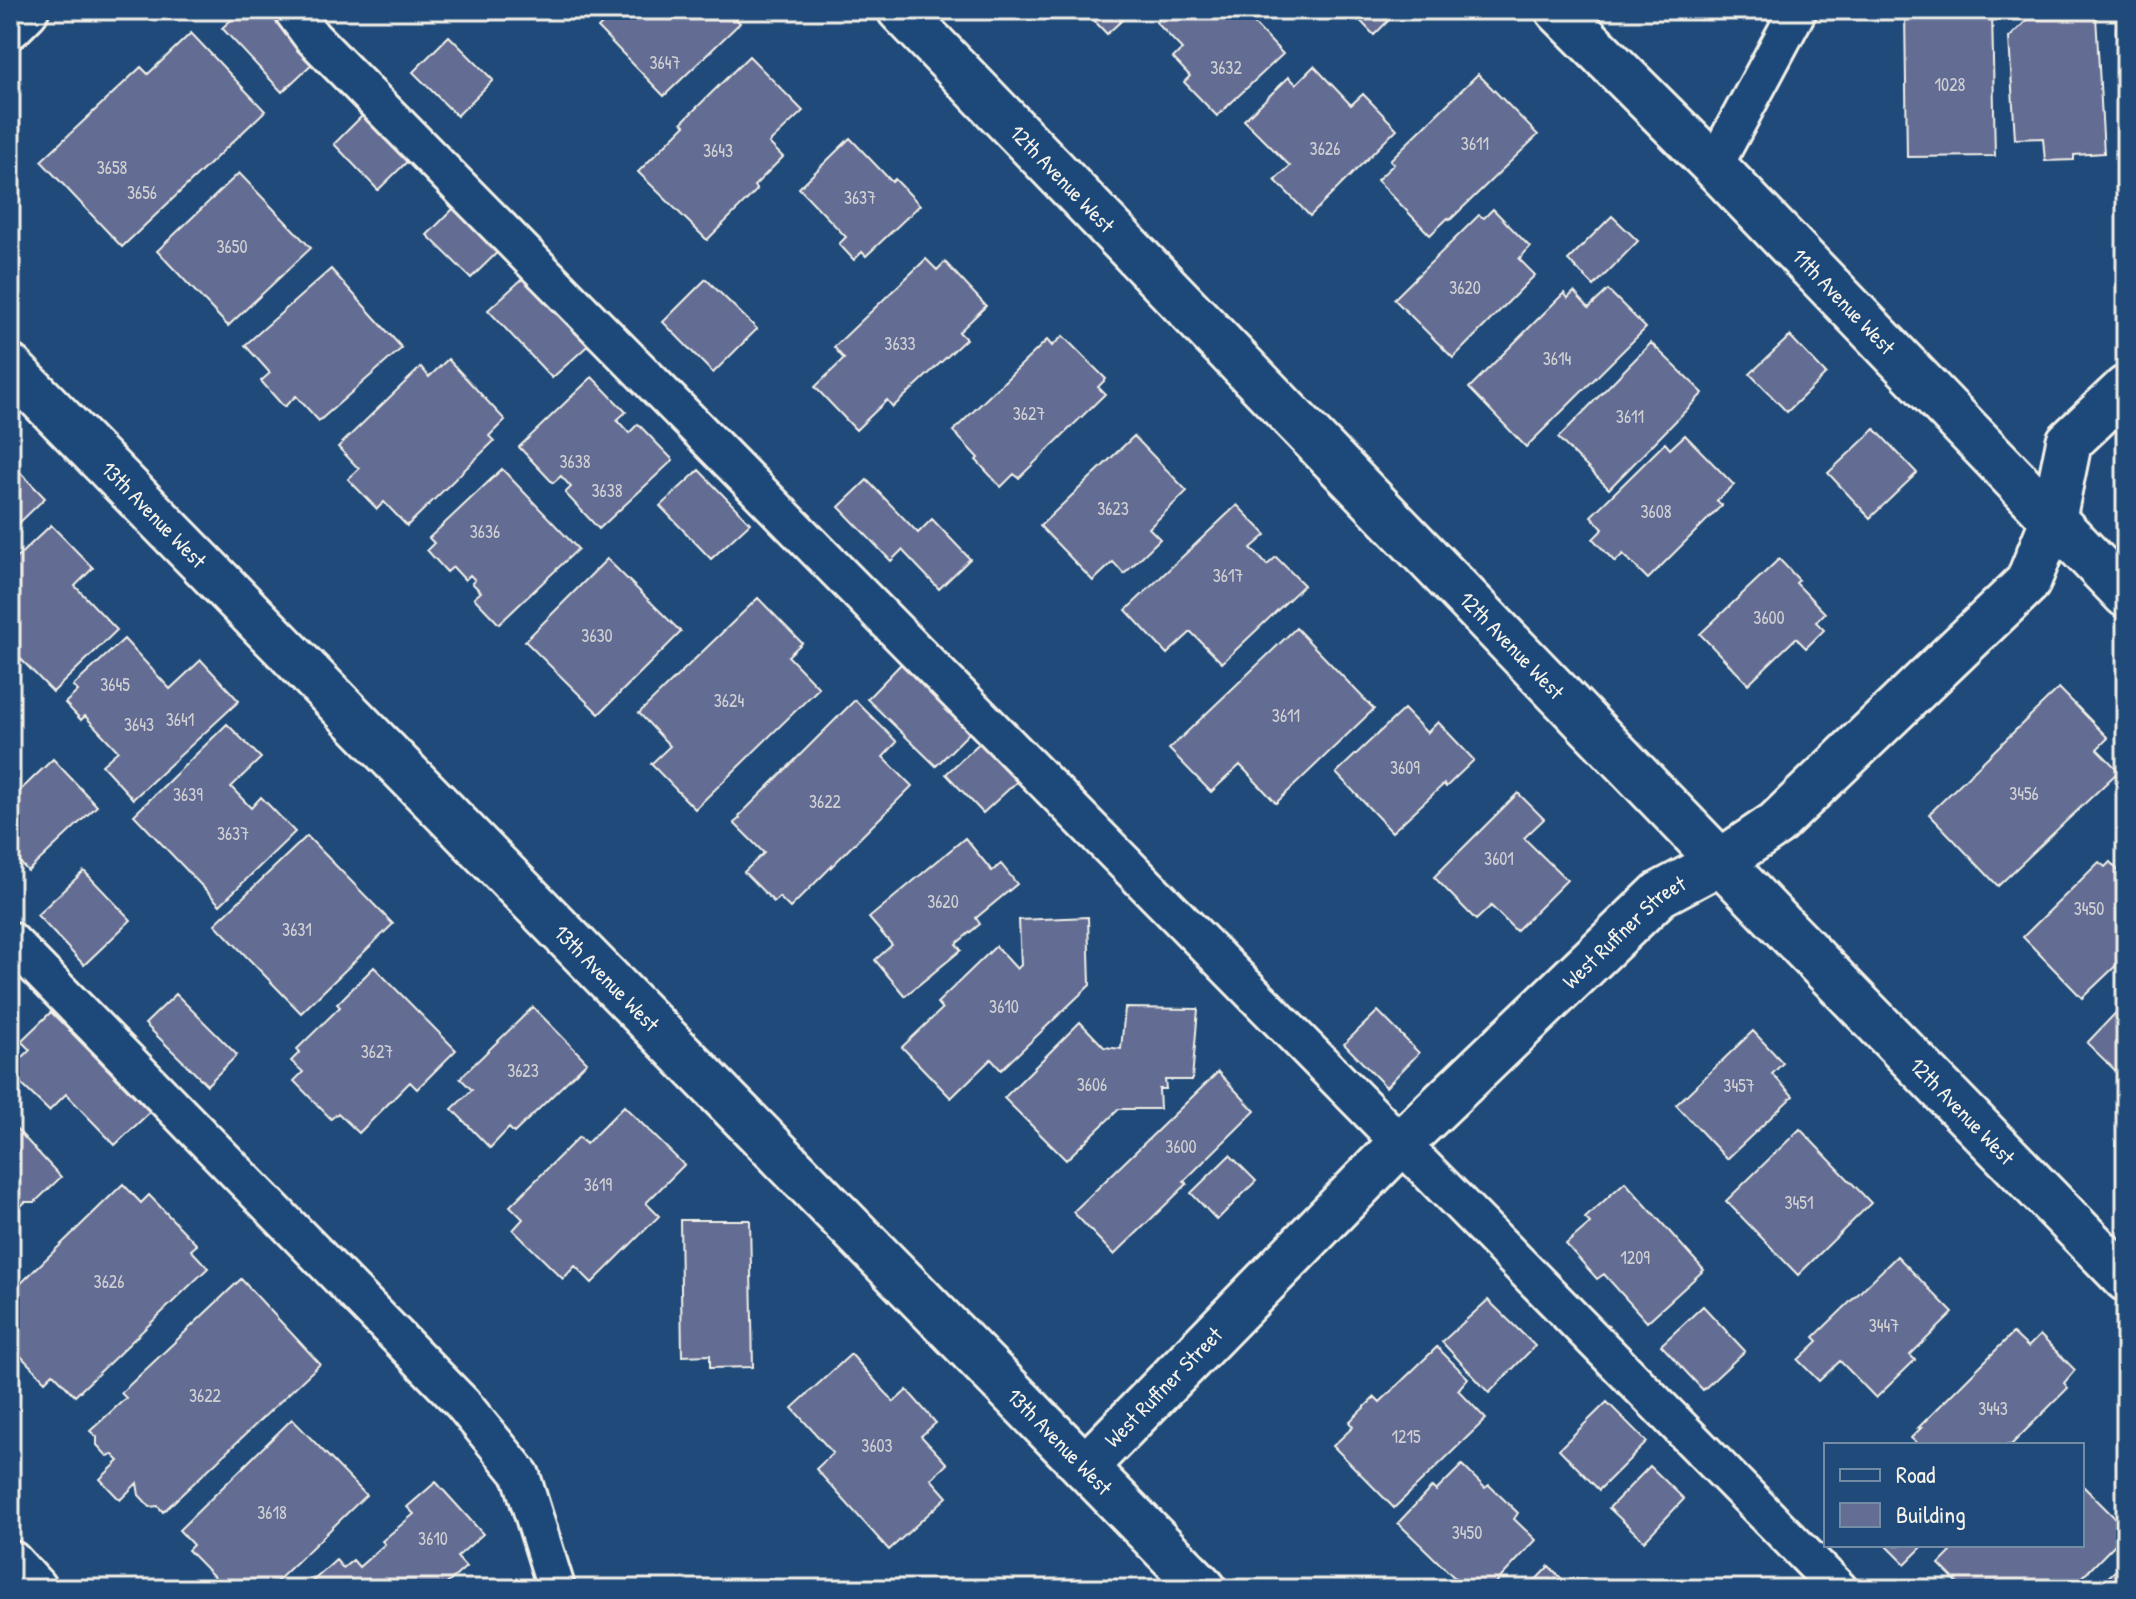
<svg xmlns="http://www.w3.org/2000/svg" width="2136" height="1599" viewBox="0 0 2136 1599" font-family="'Patrick Hand',sans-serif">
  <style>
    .building { fill: #646d94; stroke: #f4f1e8; stroke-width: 2 }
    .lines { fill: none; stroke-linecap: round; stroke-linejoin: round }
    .lane-casing { stroke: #f4f1e8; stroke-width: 42 }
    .street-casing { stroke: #f4f1e8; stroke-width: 50 }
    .lane { stroke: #1f4a7a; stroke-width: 36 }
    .street { stroke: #1f4a7a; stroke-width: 44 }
    .labels { text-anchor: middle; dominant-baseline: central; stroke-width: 6; stroke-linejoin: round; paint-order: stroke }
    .number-label { font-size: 18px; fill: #d0d0d3 }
    .street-label { font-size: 22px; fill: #f4f1e8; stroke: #1f4a7a }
  </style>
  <rect width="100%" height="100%" fill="#1f4a7a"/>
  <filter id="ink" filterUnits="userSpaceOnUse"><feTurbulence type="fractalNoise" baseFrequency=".0125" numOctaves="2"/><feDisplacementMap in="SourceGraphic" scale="16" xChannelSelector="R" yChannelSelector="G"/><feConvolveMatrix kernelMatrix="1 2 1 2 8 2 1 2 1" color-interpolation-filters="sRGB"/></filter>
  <g filter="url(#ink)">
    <path class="building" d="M242,10H269L316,60L282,92L222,28Z
      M616,10H728L740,23L664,96L598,28Z
      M1084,10H1133L1107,34Z
      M1169,10H1241L1283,54L1217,116L1184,82L1190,76L1173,58L1182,49L1156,22Z
      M1350,10H1399L1374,35Z
      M1938,10L1992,11L1995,156L1907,157L1905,12Z
      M2096,16L2104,153L2074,155V160L2045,161L2043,138L2015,139L2009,38L2028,19Z
      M2126,19V133H2120L2116,28Z
      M191,33L265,111L122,247L41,161L141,67L148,74Z
      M449,36L493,80L457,116L413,72Z
      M749,56L803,111L769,143L783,157L754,186L757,190L707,240L638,172L685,125L682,122Z
      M1314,66L1351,105L1363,94L1397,129L1310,216L1275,180L1290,166L1244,120L1289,77L1296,84Z
      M1478,74L1538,135L1450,220L1448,218L1430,235L1377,180L1394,164L1390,160Z
      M371,107L416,153L378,190L334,144Z
      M850,138L892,182L895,179L920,205L866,256L862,252L854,260L839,244L846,237L799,188Z
      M239,173L311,248L228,326L157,251Z
      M465,197L509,241L471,278L427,235Z
      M1493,209L1530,247L1519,259L1535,275L1453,358L1394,299L1479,215L1484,218Z
      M1612,216L1638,241L1594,286L1568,260Z
      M926,259L937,270L945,262L986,306L959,332L966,339L893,407L887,400L856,430L815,387L844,359L834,347Z
      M331,269L402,348L319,421L296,396L284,407L261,381L270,373L245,345Z
      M531,271L595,339L552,378L488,310Z
      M706,279L757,329L713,373L663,322Z
      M1608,290L1646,328L1526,447L1469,388L1564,293L1568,298L1574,292L1589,308Z
      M1063,336L1106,379L1098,387L1105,394L1019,478L1014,474L1001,487L976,460L978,458L953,431L1047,340L1052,346Z
      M1790,336L1826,374L1787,412L1750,374Z
      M1651,343L1703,393L1609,489L1558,438Z
      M448,359L505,420L489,436L494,441L407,526L384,502L377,509L348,479L359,469L338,447L421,367L429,377Z
      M592,377L626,412L617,420L629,433L638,424L673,460L599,529L565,493L571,487L561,476L553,483L519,447Z
      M1875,429L1917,473L1870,518L1828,473Z
      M1685,435L1734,485L1717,501L1722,505L1648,579L1623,554L1615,562L1593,539L1603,529L1591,516L1665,443L1670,449Z
      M1134,436L1187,491L1149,528L1160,539L1124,574L1113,562L1093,581L1040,526Z
      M10,462L45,498L10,532Z
      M502,469L578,549L499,624L474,598L481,592L472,583L475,580L470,575L465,580L453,567L447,572L427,550L434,543L429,538Z
      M699,470L750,523L711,559L660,506Z
      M867,480L918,533L932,519L970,559L939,589L902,550L891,561L839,507Z
      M1237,505L1266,535L1251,548L1267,565L1276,557L1304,585L1222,663L1191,632L1167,654L1126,610Z
      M51,525L93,568L75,586L117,630L53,692L10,648V564Z
      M607,559L681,632L599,714L525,641Z
      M1779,559L1799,580L1796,583L1825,613L1816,622L1824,630L1806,648L1796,638L1748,684L1700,634Z
      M758,598L802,643L788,656L819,688L695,809L651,764L670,746L639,713Z
      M1296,628L1374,709L1276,803L1240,765L1211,792L1169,749Z
      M124,639L170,689L201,660L239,701L133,799L102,765L118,751L85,716L81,720L65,703L78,691L73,686Z
      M901,664L971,731L936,766L867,699Z
      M2059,688L2108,738L2097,749L2119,771L1998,886L1929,814Z
      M855,700L897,742L883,757L912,786L790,908L779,897L774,902L744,872L764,853L734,823L740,818L739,816Z
      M1404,709L1427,733L1438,722L1474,760L1446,787L1444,784L1392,832L1336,773Z
      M227,724L261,758L231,787L251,808L261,797L295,832L220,905L134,815Z
      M986,737L1023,776L983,813L946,774Z
      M53,759L97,806L28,871L10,852V800Z
      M1518,793L1544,819L1524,838L1567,880L1516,931L1491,906L1476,920L1434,877Z
      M307,836L393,924L301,1013L215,924Z
      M965,838L992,871L1001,864L1017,884L976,918L980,924L956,944L961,950L905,996L875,960L892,945L869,918Z
      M2099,862L2105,867L2110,862L2126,879V956L2082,998L2023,937Z
      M84,871L131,920L84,965L37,915Z
      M1088,917L1090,985L1001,1070L991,1059L951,1098L902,1047L942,1009L937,1003L996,946L1017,969L1021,965L1019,920Z
      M374,967L456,1050L417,1089L410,1082L359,1133L338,1113L331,1119L294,1081L303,1072L291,1061L300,1052L297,1049L340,1007L337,1004Z
      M176,994L237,1055L207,1085L145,1024Z
      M2126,1002V1081L2087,1043Z
      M533,1007L587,1062L514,1133L509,1128L490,1148L452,1109L472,1090L460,1078Z
      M1125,1008L1198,1009L1192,1080H1165L1166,1089H1159L1160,1109H1119L1066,1160L1004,1098L1080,1022L1104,1047L1121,1049Z
      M1378,1011L1419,1053L1386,1087L1344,1044Z
      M51,1012L150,1112L115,1145L66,1094L49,1111L10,1073V1070L30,1050L21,1041Z
      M1753,1031L1783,1063L1772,1074L1793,1096L1727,1159L1676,1105Z
      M1218,1072L1255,1111L1184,1181L1187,1184L1114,1255L1073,1212Z
      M624,1106L684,1165L646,1203L659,1216L592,1283L575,1266L563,1279L513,1230L523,1219L510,1206L579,1137L586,1144Z
      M10,1122L61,1177L35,1202H25L10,1217Z
      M1800,1129L1871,1203L1798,1275L1726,1201Z
      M1230,1155L1256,1181L1217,1220L1191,1193Z
      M1625,1182L1704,1270L1647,1322L1604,1274L1597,1279L1566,1244L1590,1223L1585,1218Z
      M123,1184L141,1203L149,1195L197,1245L191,1250L208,1268L75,1396L53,1373L45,1381L10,1345V1294Z
      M680,1220H750L753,1367L710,1368V1355L682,1356Z
      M1897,1256L1953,1313L1910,1355L1915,1360L1876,1398L1840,1361L1819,1381L1798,1360L1818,1341L1814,1337Z
      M241,1279L320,1364L163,1512L158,1506L150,1507L139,1495L137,1483L120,1500L100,1479L119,1461L113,1455L107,1456L97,1445V1437L90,1431L126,1398L121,1393Z
      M1488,1300L1535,1346L1489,1393L1442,1342Z
      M1703,1306L1745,1351L1703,1390L1661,1345Z
      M2013,1333L2028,1347L2040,1335L2075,1370L2064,1383L2068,1388L2011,1445H1919L1911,1438L1921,1428H1918Z
      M1437,1347L1468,1378L1458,1390L1486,1419L1394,1508L1333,1446L1353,1427L1349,1422L1375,1397L1380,1402Z
      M851,1354L894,1402L907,1390L936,1423L921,1436L947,1464L931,1479L947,1497L889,1550L816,1469L833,1453L792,1408Z
      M1607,1402L1647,1442L1599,1490L1559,1449Z
      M292,1419L366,1495L269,1589H226L188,1550L193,1545L179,1530Z
      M1462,1465L1485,1488L1489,1485L1518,1513L1514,1519L1536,1540L1490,1589H1466L1398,1523L1432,1487L1436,1491Z
      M1650,1466L1684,1499L1644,1541L1609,1508Z
      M436,1482L483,1534L457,1557L466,1567L441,1589H304L336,1560L343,1568L353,1560L359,1567L385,1544L382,1541L414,1514L407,1507Z
      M2082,1485L2126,1529V1533L2071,1589H1964L1939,1564L1951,1552L1945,1545H2082Z
      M1886,1545H1924L1905,1564Z
      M2126,1561V1589H2095Z
      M1549,1566L1572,1589H1527Z"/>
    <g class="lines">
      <g class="lane-casing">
        <path id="lane" d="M292,10L312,37L1839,1589
          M1714,166L1798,10
          M10,940L462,1403L521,1475L556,1587"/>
      </g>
      <g class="street-casing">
        <g id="street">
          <path id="s1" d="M900,10L1770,913L2126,1279"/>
          <path id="s2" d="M1558,10L1714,166L2126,595"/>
          <path d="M10,26L26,10"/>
          <path id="s3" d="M10,367L1204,1589"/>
          <path id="s4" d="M1085,1467L1400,1144L1660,894L1720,862L1776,824L2028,582L2053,520L2069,442L2126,388"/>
          <path d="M10,1563L34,1589"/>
        </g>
      </g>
      <use href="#lane" class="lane"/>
      <use href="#street" class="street"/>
    </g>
  </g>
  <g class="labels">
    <g class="number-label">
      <text x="665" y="62">3647</text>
      <text x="1226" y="67">3632</text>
      <text x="1950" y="84">1028</text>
      <text x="1475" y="143">3611</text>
      <text x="1325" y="148">3626</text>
      <text x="718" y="150">3643</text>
      <text x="112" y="167">3658</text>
      <text x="142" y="192">3656</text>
      <text x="860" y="197">3637</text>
      <text x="232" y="246">3650</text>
      <text x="1465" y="287">3620</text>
      <text x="900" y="343">3633</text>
      <text x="1557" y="358">3614</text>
      <text x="1029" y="413">3627</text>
      <text x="1630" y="416">3611</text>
      <text x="575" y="461">3638</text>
      <text x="607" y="490">3638</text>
      <text x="1113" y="508">3623</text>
      <text x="1656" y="511">3608</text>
      <text x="485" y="531">3636</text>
      <text x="1228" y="575">3617</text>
      <text x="1769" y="617">3600</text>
      <text x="597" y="635">3630</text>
      <text x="115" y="684">3645</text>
      <text x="729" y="700">3624</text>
      <text x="1286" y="715">3611</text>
      <text x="180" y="719">3641</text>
      <text x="139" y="724">3643</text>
      <text x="1405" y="767">3609</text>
      <text x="2024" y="793">3456</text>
      <text x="188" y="794">3639</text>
      <text x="825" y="801">3622</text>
      <text x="233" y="833">3637</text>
      <text x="1499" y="858">3601</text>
      <text x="943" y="901">3620</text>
      <text x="2089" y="908">3450</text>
      <text x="297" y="929">3631</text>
      <text x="1004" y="1006">3610</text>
      <text x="377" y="1051">3627</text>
      <text x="523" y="1070">3623</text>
      <text x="1092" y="1084">3606</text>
      <text x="1739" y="1085">3457</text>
      <text x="1181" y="1146">3600</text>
      <text x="598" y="1184">3619</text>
      <text x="1799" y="1202">3451</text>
      <text x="1635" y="1257">1209</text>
      <text x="109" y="1281">3626</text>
      <text x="1884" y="1325">3447</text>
      <text x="205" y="1395">3622</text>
      <text x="1993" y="1408">3443</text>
      <text x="1406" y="1436">1215</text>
      <text x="877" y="1445">3603</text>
      <text x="272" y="1512">3618</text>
      <text x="1467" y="1532">3450</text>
      <text x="433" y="1538">3610</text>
    </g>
    <g class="street-label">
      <text stroke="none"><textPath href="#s1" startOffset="234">12th Avenue West</textPath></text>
      <text stroke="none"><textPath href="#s2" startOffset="408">11th Avenue West</textPath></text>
      <text stroke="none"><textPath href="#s3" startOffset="206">13th Avenue West</textPath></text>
      <text stroke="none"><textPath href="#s1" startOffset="882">12th Avenue West</textPath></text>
      <text stroke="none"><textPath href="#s4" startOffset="760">West Ruffner Street</textPath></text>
      <text stroke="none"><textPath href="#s3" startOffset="854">13th Avenue West</textPath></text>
      <text stroke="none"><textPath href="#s1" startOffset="1530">12th Avenue West</textPath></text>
      <text stroke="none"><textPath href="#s4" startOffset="112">West Ruffner Street</textPath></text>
      <text stroke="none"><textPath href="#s3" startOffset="1502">13th Avenue West</textPath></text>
    </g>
  </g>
  <rect width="2136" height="1599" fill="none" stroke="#1f4a7a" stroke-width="40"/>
  <rect x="20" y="20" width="2096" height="1559" fill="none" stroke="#f4f1e8" stroke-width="3" filter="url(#ink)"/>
  <rect x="1824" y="1443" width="260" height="104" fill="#1f4a7a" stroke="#748da6" stroke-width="2"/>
  <rect x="1840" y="1469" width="40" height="12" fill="#1f4a7a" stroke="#748da6" stroke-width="2"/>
  <text x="1896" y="1483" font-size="24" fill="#f4f1e8">Road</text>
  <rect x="1840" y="1503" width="40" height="24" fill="#646d94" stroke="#748da6" stroke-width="2"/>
  <text x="1896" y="1523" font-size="24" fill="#f4f1e8">Building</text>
</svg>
